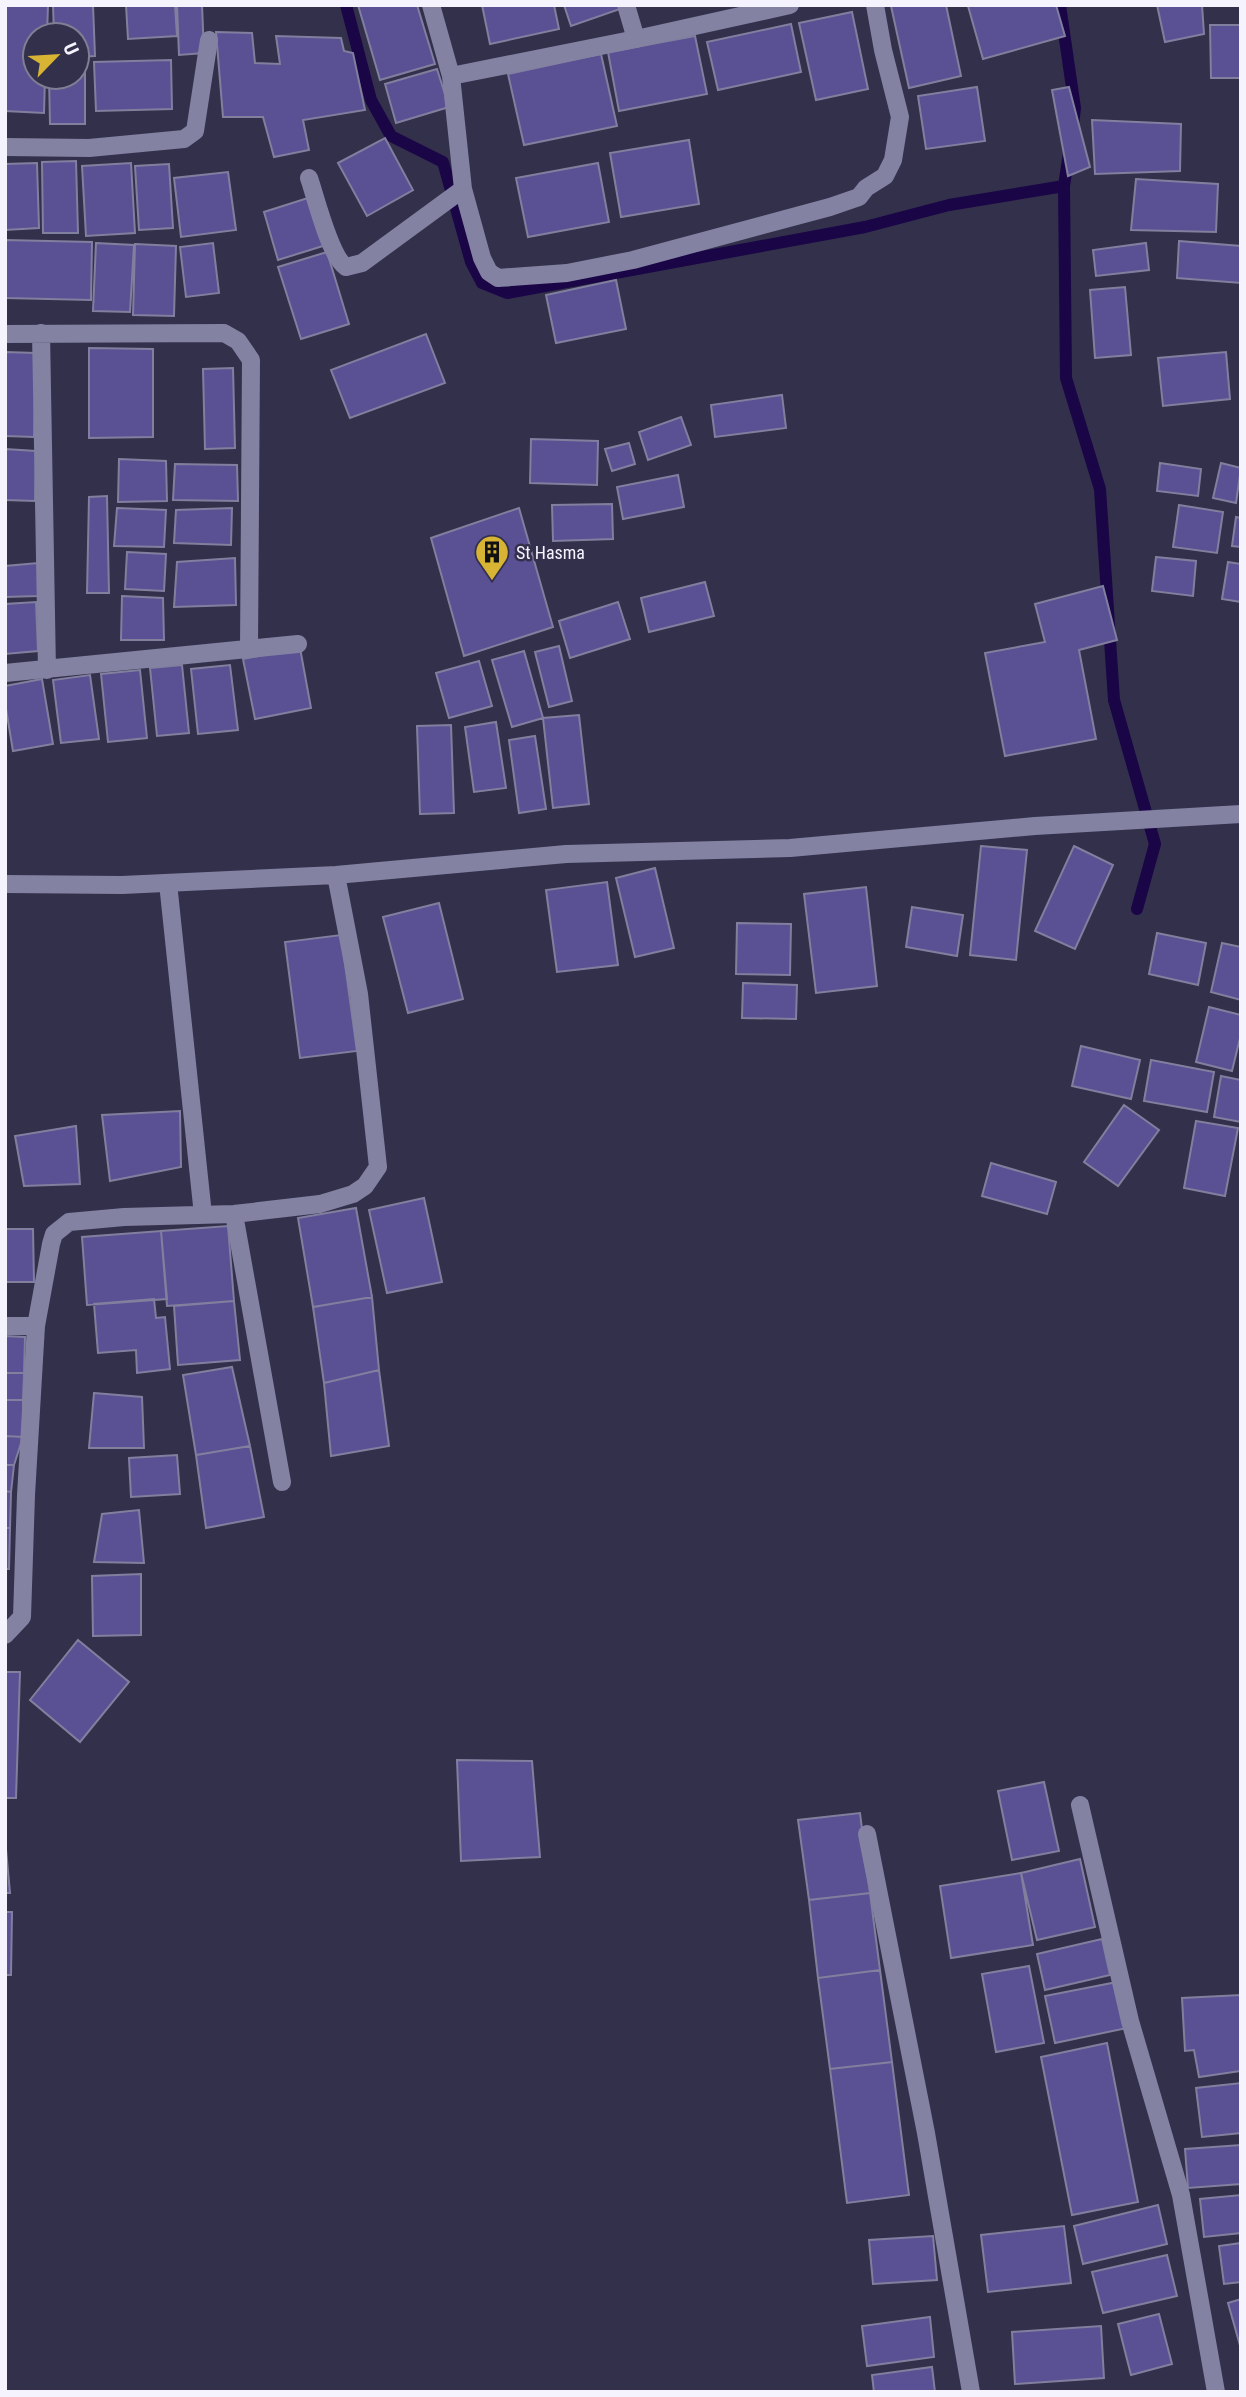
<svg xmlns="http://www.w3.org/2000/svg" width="1246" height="2397" viewBox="0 0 1246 2397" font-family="'Roboto Condensed',sans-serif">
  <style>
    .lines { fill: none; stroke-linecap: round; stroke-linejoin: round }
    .stream { stroke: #1a0546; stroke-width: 12 }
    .building { fill: #5a5094; stroke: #817f9e; stroke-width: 2 }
    .minor { stroke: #8482a2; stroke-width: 18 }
    .labels { text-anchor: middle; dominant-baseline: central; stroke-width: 5; stroke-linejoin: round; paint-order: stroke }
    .poi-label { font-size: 18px; fill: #f4f3fe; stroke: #33304b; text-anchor: start }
  </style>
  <rect width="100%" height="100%" fill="#33304b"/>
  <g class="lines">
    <path class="stream" d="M346,5L371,100L391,136L443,162L471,262L482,283L507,293L865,227L949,205L1064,186
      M1060,5L1075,108L1073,125
      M1069,153L1064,186L1066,378L1100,489L1114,700L1155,844L1137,909"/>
  </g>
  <path class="building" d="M6,5H48L47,35H35V77H45L44,113L5,111Z
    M53,5H93L95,56L77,57V35H54Z
    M126,5H175L177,36L128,39Z
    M177,5H202L204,53L179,55Z
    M358,5H417L435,64L380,80Z
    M482,5H554L559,29L490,44Z
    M564,5H622L623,8L571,26Z
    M946,5L961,76L909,88L891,6Z
    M1056,5L1065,36L983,59L968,6Z
    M1157,5H1202L1204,34L1165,42Z
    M852,12L868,89L816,100L799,23Z
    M791,24L801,72L718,90L707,42Z
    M1210,25H1241V78H1211Z
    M216,32L252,33L255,63L280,64L276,36L341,38L344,51L353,53L365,110L303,120L309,150L274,157L263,117H223Z
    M695,36L707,94L619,111L608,52Z
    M601,54L617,126L524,145L508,74Z
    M171,60L172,109L96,111L94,62Z
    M437,69L449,107L396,123L385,84Z
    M77,71H85V124H50L49,77H77Z
    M977,87L985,141L926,149L918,96Z
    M1069,87L1090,167L1068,176L1052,90Z
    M1092,120L1181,124L1180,171L1095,174Z
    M385,138L413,190L367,216L338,163Z
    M689,140L699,204L621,217L610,153Z
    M76,161L78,233H43L42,162Z
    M37,163L39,228L5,230V164Z
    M131,163L135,233L86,236L82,166Z
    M598,163L609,222L528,237L516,178Z
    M169,164L173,228L139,230L135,166Z
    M228,172L236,230L181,237L174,178Z
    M1136,179L1218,184L1216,232L1131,230Z
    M311,197L326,245L278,260L264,212Z
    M5,240L92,242L91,300L5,298Z
    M1179,241L1241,246V283L1177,278Z
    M96,243L134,245L130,312L93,311Z
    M213,243L219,293L186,297L180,247Z
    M1146,243L1149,270L1096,276L1093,250Z
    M135,244L176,246L174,316L133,315Z
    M327,252L349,324L301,339L278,267Z
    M616,280L626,329L556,343L546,295Z
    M1125,287L1131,355L1095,358L1090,290Z
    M426,334L445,383L350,418L331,370Z
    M89,348L153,349V437L89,438Z
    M5,352L36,353L34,437L5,436Z
    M1226,352L1230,399L1163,406L1158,358Z
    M233,368L235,448L205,449L203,369Z
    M782,395L786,428L715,437L711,405Z
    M681,417L691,445L648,460L639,432Z
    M531,439L598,441L597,485L530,483Z
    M629,443L635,464L612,471L605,449Z
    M5,449L36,451L35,501L5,500Z
    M119,459L166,461L167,501L118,502Z
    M1160,463L1201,469L1198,496L1157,491Z
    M1221,463L1241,468L1236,503L1213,498Z
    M175,464L237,465L238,501L173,500Z
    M678,475L684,507L623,519L617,487Z
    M107,496L109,593H87L89,497Z
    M612,504L613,539L553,541L552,505Z
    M1179,505L1223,512L1217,553L1173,547Z
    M117,508L166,510L164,547L114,546Z
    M232,508L231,545L174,543L176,510Z
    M519,508L553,627L464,656L431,538Z
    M1236,517L1241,518V547L1232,546Z
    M127,552L166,554L164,591L125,589Z
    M1156,557L1196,561L1193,596L1152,591Z
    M235,558L236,605L174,607L177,562Z
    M1228,562L1241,564V602L1222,599Z
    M38,563V596L5,597V566Z
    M705,582L714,616L649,632L641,598Z
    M1103,586L1117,640L1079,650L1096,739L1005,756L985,653L1045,642L1035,604Z
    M122,596L163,598L164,640H121Z
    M36,602L38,651L5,654V604Z
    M618,602L630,639L570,658L559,621Z
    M559,646L572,701L549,707L535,652Z
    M300,648L311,708L255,719L243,659Z
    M524,651L543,718L512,727L492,660Z
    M479,661L492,706L449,718L436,673Z
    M182,665L189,733L157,736L150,668Z
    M230,665L238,730L198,734L191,669Z
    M140,670L147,738L108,742L101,674Z
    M90,675L99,739L61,743L53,680Z
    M42,679L53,744L13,751L5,703V686Z
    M579,715L589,804L553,808L543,718Z
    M496,722L506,788L474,792L465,727Z
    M451,725L454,813L420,814L417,726Z
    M535,736L546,809L519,813L509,740Z
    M981,846L1027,850L1016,960L970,955Z
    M1074,846L1113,865L1075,949L1035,931Z
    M655,868L674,948L635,957L616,878Z
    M607,882L618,965L557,972L546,890Z
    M866,887L877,986L816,993L804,894Z
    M439,903L463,999L408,1013L383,917Z
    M912,907L963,915L957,956L906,947Z
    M737,923L791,924L790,975L736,974Z
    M1157,933L1206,943L1198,985L1149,974Z
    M341,935L357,1051L300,1058L285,942Z
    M1222,943L1241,947V1000L1211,992Z
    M743,983L797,985L796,1019L742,1018Z
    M1209,1007L1241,1015V1034L1232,1071L1196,1062Z
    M1081,1046L1140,1060L1131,1099L1072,1086Z
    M1151,1060L1214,1072L1207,1112L1144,1101Z
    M1221,1076L1241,1080V1122L1214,1117Z
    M1124,1105L1159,1130L1118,1186L1084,1162Z
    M180,1111L181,1167L110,1181L102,1115Z
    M1196,1121L1238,1128L1225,1196L1184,1188Z
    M76,1126L80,1184L24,1186L15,1136Z
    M991,1163L1056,1182L1047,1214L982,1196Z
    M424,1198L442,1282L387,1293L369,1210Z
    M356,1208L372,1297L313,1307L298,1218Z
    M228,1226L234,1301L167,1306L161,1231Z
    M5,1229H33L34,1282H5Z
    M161,1231L167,1299L87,1305L82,1237Z
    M372,1297L379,1370L324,1383L313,1307Z
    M154,1299L156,1318L165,1317L170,1369L137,1373L136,1350L98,1353L94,1304Z
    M234,1301L240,1360L178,1365L174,1306Z
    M5,1336L25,1337L24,1373H5Z
    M232,1367L250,1446L196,1455L183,1375Z
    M379,1370L389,1446L331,1456L324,1383Z
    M5,1373H24L23,1400H5Z
    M94,1393L142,1397L144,1448H89Z
    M5,1400H23V1437L5,1436Z
    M5,1436L23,1437L14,1465H5Z
    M250,1446L264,1517L206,1528L196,1455Z
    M177,1455L180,1494L131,1497L129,1458Z
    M5,1465H14L11,1492L5,1491Z
    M5,1491L11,1492L10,1528H5Z
    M139,1510L144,1563L94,1562L102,1514Z
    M5,1528H10L9,1569H5Z
    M141,1574V1635L93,1636L92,1576Z
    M78,1640L129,1682L80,1742L30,1700Z
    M5,1672H20L16,1798H5Z
    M457,1760L532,1761L540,1857L461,1861Z
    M1044,1782L1059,1851L1012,1860L998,1791Z
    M860,1813L870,1893L809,1900L798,1820Z
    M5,1838L10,1893H5Z
    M1080,1859L1095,1927L1037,1940L1021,1873Z
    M1021,1873L1033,1945L951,1958L940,1886Z
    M870,1893L880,1970L818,1978L809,1900Z
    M5,1912H12L11,1975H5Z
    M1102,1939L1110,1975L1045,1990L1037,1954Z
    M1029,1966L1044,2043L996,2052L982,1974Z
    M880,1970L892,2062L830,2069L818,1978Z
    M1117,1982L1127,2028L1055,2043L1045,1996Z
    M1241,1995V2071L1199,2077L1194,2050L1185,2051L1182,1998Z
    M1107,2043L1138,2202L1072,2215L1041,2057Z
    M892,2062L909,2195L847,2203L830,2069Z
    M1241,2083V2133L1202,2137L1196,2088Z
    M1241,2145V2184L1188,2188L1185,2149Z
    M1241,2195V2233L1204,2237L1200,2199Z
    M1158,2205L1167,2244L1083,2264L1074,2226Z
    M1064,2226L1071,2283L988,2292L981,2235Z
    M933,2236L937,2280L873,2284L869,2240Z
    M1241,2243V2282L1224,2284L1219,2246Z
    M1167,2255L1177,2296L1103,2313L1092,2272Z
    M1241,2299V2349L1228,2303Z
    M1159,2314L1172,2364L1131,2375L1118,2324Z
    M930,2317L934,2357L867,2366L862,2326Z
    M1101,2326L1104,2378L1015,2384L1012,2332Z
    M932,2367L935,2392H874L872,2375Z"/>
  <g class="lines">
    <path class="minor" d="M431,5L451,76L463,189L482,258L489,272L498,278L567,273L633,260L830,207L859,197L866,188L885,176L893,160L900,117L883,50L875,5
      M626,5L636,39
      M451,76L636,39L790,5
      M5,147L89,148L184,139L195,131L209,40
      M309,178C316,198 330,257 346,267L362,263L463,189
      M41,333L47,670
      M5,334L224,333L238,341L251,360L249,648
      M5,673L298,644
      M168,883L203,1215
      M5,884L122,885L336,875L566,854L790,848L1035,826L1241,814
      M234,1214L282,1482
      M5,1326H36L26,1495L22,1617L5,1635
      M36,1326L51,1244L54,1234L69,1222L124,1217L234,1214L320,1204L353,1194L365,1186L378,1167L359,994L336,875
      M1080,1805L1130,2021L1181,2195L1216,2392
      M867,1834L926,2133L971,2392"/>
  </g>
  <defs>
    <g id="building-pin" transform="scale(1.75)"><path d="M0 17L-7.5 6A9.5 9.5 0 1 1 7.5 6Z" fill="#d7b434" stroke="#33304b"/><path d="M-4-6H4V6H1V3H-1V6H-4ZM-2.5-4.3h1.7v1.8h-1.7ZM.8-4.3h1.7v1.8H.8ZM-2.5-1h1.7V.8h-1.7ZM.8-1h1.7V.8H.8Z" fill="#111"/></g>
  </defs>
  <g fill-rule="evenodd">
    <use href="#building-pin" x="492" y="552"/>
  </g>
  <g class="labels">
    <g class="poi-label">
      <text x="516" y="552">St Hasma</text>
    </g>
  </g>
  <rect width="1246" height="2397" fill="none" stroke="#f4f3fe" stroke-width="14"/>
  <g transform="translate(56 56) rotate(65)"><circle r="33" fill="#33304b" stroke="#807e93" stroke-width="2"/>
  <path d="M0-5L12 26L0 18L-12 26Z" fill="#d7b434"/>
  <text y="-10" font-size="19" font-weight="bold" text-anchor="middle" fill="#f4f3fe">U</text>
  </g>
</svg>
